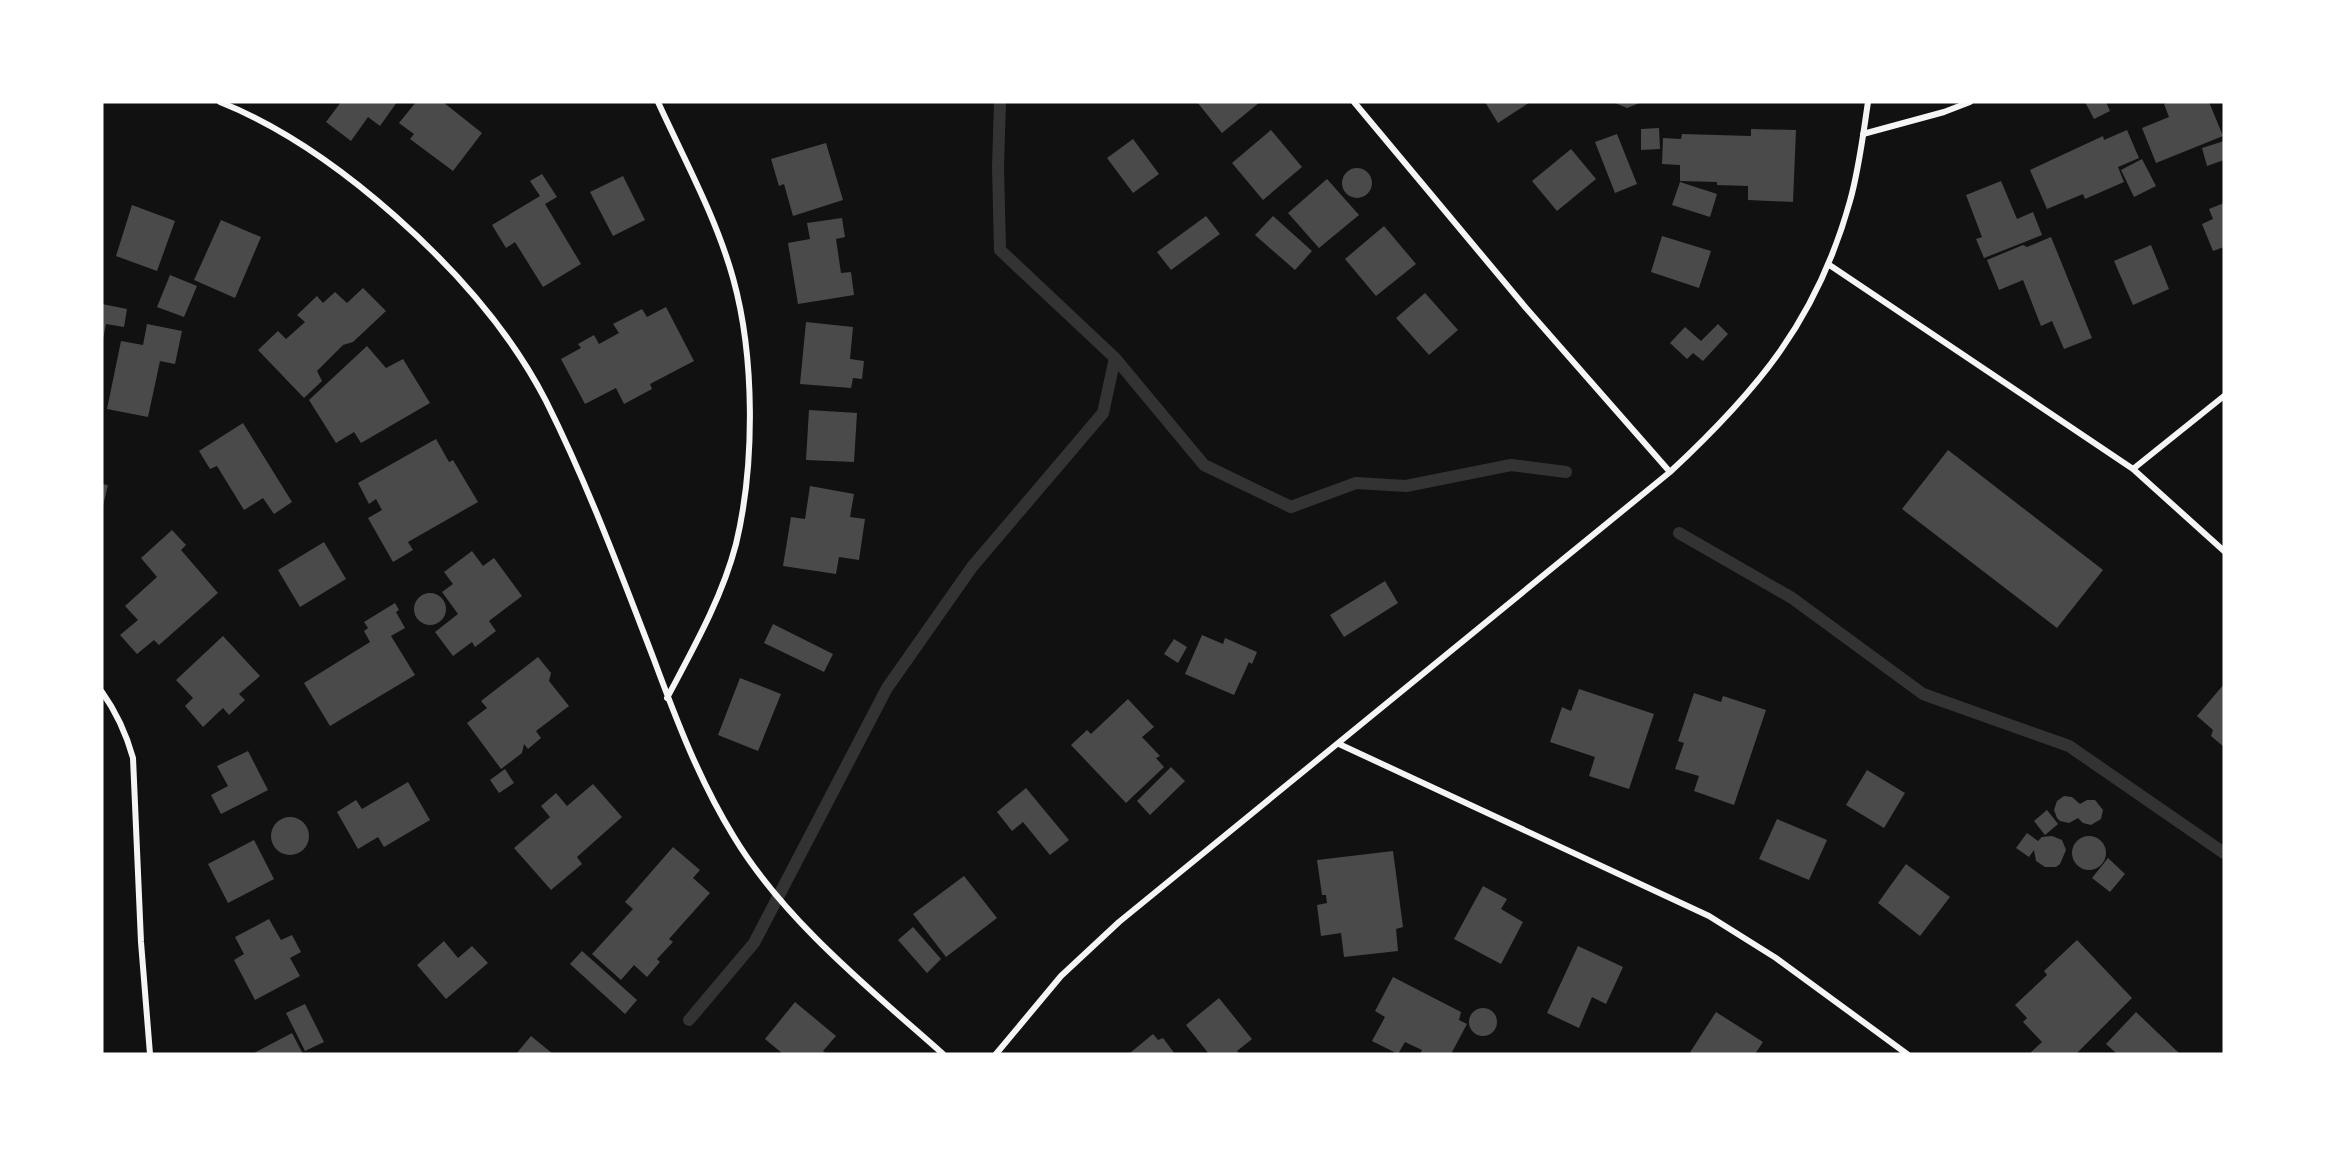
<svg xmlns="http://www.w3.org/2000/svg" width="2326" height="1156" viewBox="0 0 2326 1156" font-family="'Open Sans',sans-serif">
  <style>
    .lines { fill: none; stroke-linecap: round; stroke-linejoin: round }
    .stream { stroke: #333; stroke-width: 12 }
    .building { fill: #4a4a4a }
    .minor { stroke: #f5f5f5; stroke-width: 6 }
  </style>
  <rect width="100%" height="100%" fill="#111"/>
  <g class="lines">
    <path class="stream" d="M1000,102L998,167L1000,250L1115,358L1204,465L1291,507L1356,483L1406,486L1511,465L1566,472
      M1679,533L1792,598L1923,694L2069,746L2224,853
      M689,1020L754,943L887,688L972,567L1103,413L1115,358"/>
  </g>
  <path class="building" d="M341,102H397L380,126L368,117L351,141L326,122Z
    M416,102H443L482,133L453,171L410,139L414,134L399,123Z
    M1197,102H1260L1222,133Z
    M1485,102H1530L1498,123Z
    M1613,102H1642L1627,108Z
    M2085,102H2106L2110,111L2094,119Z
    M2169,102H2209L2223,136L2156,163L2142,128L2169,117L2164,104Z
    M1659,128L1660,149L1641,150V129Z
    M1751,129L1796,130L1793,202L1748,200V186L1717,185V182L1680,181V165L1662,164L1663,138L1681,139L1682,134L1751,136Z
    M1271,130L1302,167L1263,200L1232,163Z
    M2127,130L2139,158L2118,167L2124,182L2085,199L2083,194L2047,209L2030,170L2103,136L2104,140Z
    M1617,134L1637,184L1615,193L1595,142Z
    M1133,139L1159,174L1133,193L1107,158Z
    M2224,141V160L2207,166L2202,148Z
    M826,143L843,200L793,216L784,184L779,186L771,159Z
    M1571,149L1596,179L1557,211L1532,181Z
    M2142,159L2156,186L2134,197L2121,170Z
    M1342 183a15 15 0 1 1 30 0a15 15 0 1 1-30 0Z
    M542,174L557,197L545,204L581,264L543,287L515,242L506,248L492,225L540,196L530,181Z
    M623,176L645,220L613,236L590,192Z
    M1327,179L1359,215L1319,248L1288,213Z
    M2001,181L2017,219L2033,212L2042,235L1984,258L1976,239L1982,237L1966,195Z
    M1680,182L1717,194L1710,217L1672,205Z
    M2224,203V247L2213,251L2202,224L2213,219L2209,209Z
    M132,205L175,221L157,271L116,256Z
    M1206,216L1220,234L1171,270L1157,252Z
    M1273,216L1312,251L1295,270L1255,235Z
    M842,218L845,237L836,239L841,273L851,272L854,295L798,304L788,243L810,239L807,223Z
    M221,220L261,237L235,298L194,280Z
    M1384,226L1416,264L1376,296L1345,259Z
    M1662,236L1711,251L1699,288L1651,272Z
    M2051,237L2092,338L2064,349L2052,321L2041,326L2023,280L1999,290L1987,260L2023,245L2027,247Z
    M2151,245L2169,289L2133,305L2114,261Z
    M170,275L197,286L184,317L157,307Z
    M363,288L386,311L353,342L343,345L317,371L322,381L304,398L258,350L278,331L286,339L305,322L297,315L317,296L323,303L335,292L347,303Z
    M1425,293L1458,330L1429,355L1396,318Z
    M102,304L127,309L124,327L106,324L103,339Z
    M666,307L694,361L650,384L652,389L624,404L616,388L585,404L561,359L581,348L578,344L594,335L599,344L619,333L613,324L642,309L647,317Z
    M806,322L853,327L850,359L864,361L862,379L853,378L851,388L800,384Z
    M147,324L182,331L175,364L160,361L148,417L107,409L121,341L143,345Z
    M1718,324L1728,334L1703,361L1693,353L1687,359L1670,343L1685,327L1701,341Z
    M367,346L386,368L403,359L430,403L361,443L354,432L336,443L309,400Z
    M809,410L857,413L854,462L806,460Z
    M243,423L292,502L274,514L263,498L244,510L217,466L210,469L199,451Z
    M436,439L449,462L453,460L478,502L408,542L413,550L393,562L368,518L382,510L376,499L369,504L358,483Z
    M1948,450L2103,570L2057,628L1902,509Z
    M102,484L108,485L103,506H102Z
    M810,486L854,494L850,517L865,519L859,560L839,557L836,574L783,566L791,517L805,519Z
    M172,530L186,545L181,550L218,593L159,645L154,640L137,654L120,635L138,620L125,606L157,577L141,558Z
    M324,542L346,579L300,607L278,570Z
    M472,551L483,566L494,558L522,596L489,621L496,631L475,647L472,642L453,656L435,632L458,614L442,592L453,584L444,572Z
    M1385,581L1398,603L1344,637L1330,615Z
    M414 609a16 16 0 1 1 32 0a16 16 0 1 1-32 0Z
    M395,603L399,610L396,612L405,628L391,636L415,675L330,726L304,683L370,642L364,631L368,628L364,622Z
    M773,624L833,654L824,672L764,643Z
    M1202,635L1223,644L1225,638L1257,652L1252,664L1249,662L1234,695L1185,674Z
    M223,636L260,676L239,694L245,700L229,715L223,708L203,727L185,706L193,698L176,680Z
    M1174,639L1187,647L1178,663L1164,654Z
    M538,657L551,673L549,681L569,706L536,731L541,738L528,749L524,744L522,753L501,769L467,723L487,708L481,701Z
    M740,678L781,694L758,751L718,735Z
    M2224,684V747L2211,736L2213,730L2197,716Z
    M1579,689L1654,714L1629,789L1589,776L1595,757L1550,742L1562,707L1571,711Z
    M1694,693L1721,702L1723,696L1766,710L1734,805L1694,791L1699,776L1675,769L1684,743L1678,741Z
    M1128,699L1154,727L1142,737L1160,756L1156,758L1164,767L1126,803L1071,745L1087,730L1091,734Z
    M248,751L268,790L221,814L211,795L228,786L217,766Z
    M1171,767L1185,781L1150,815L1137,801Z
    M505,769L514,783L499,793L490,780Z
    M1867,770L1905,793L1884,828L1846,805Z
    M408,782L430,820L384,847L378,837L358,849L337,812L356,800L362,809Z
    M593,784L622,817L577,857L582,864L551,890L514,848L550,817L541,806L556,793L567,806Z
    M1026,788L1069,840L1050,855L1023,822L1012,831L997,812Z
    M2064,796L2072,797L2080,804L2087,800H2095L2103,810L2101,819L2091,825L2083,823L2078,818L2069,823L2060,821L2057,818L2054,810L2057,801Z
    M2047,810L2058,824L2045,835L2034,821Z
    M271 836a19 19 0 1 1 38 0a19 19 0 1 1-38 0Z
    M1777,819L1827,840L1809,880L1759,859Z
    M2027,833L2038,841L2042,837L2052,836L2062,840L2066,850L2060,864L2056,867H2045L2036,861L2034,850L2029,857L2016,848Z
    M2072 853a17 17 0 1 1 34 0a17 17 0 1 1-34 0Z
    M254,840L274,879L228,903L208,864Z
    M673,847L700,870L693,878L710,893L669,939L673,942L657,959L660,962L647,977L634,965L621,980L592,954L633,909L625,902Z
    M1393,851L1403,927L1396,929L1398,951L1344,957L1341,933L1321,936L1317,905L1327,903L1326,895H1322L1317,860Z
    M2108,858L2125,874L2110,892L2092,878Z
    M1906,864L1950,897L1920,936L1878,903Z
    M964,876L997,918L946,957L913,914Z
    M1483,886L1507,899L1501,909L1523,922L1501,964L1454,939Z
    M269,919L281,940L292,935L301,952L290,958L300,976L255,1000L234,960L244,954L235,937Z
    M913,927L941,959L927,973L898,940Z
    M2077,940L2132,998L2076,1054H2029L2042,1042L2023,1022L2027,1018L2015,1005L2047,975L2044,971Z
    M444,941L458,958L472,946L488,963L446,999L417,965Z
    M1578,946L1623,967L1606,1004L1592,997L1579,1028L1547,1013Z
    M582,951L637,1000L625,1014L570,964Z
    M1393,977L1461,1012L1459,1020L1467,1024L1451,1054H1420L1422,1050L1405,1042L1398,1054L1372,1041L1385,1017L1375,1011Z
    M1219,998L1252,1039L1237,1051L1240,1054H1209L1186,1025Z
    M795,1002L836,1036L823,1051L827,1054H783L765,1039Z
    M305,1004L324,1042L305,1051L286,1013Z
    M1469 1022a14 14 0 1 1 28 0a14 14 0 1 1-28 0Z
    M1716,1012L1763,1042L1755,1054H1689Z
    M2136,1012L2180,1054H2117L2106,1044Z
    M292,1033L303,1054H252Z
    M1153,1034L1158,1040L1163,1038L1175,1054H1131L1130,1053Z
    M531,1036L553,1054H516Z"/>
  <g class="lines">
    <path class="minor" d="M220,102C285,128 342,169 395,216C455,269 509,329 546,401C587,483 620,571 653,657C676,719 699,780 734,837C784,920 871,990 943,1054
      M658,102C684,159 716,217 733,278C755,357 755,465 736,544C722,598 693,649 667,698
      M1354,102L1526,308L1670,472
      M1863,134L1944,112L1970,102
      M1828,264L2133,469L2224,551
      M2133,469L2224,396
      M102,692C117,713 126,733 133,758L141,942L150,1054
      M1339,744L1709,916L1776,958L1907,1054
      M996,1054L1061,976L1119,922L1670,472C1758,390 1817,320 1850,201C1859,169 1863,135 1868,102"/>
  </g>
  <rect width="2326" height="1156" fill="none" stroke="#ffffff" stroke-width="207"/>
</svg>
